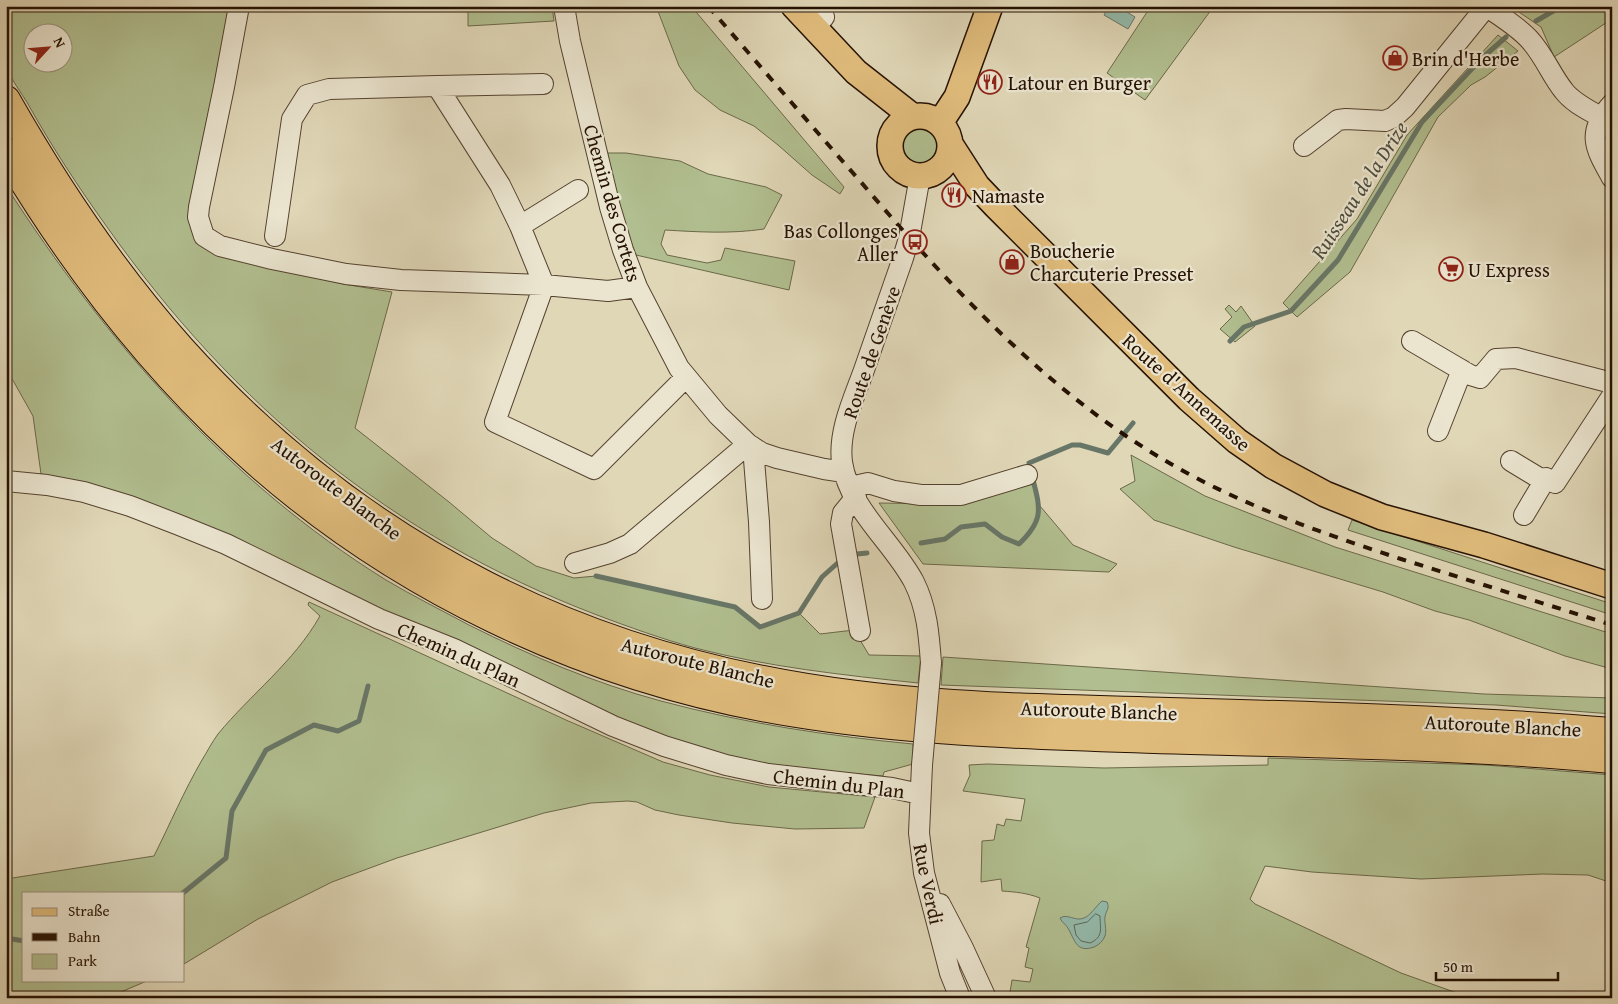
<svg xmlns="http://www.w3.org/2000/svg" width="1618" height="1004" viewBox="0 0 1618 1004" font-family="'Gentium Book Plus',serif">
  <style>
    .green { fill: #b1be8f; stroke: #6b6848; fill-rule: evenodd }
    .water { fill: #94baab; stroke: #687667 }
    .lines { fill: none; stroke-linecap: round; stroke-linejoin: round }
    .shore { stroke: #5c6656; stroke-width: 1 }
    .stream { stroke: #687667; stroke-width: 5 }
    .minor-casing { stroke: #54422f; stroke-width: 22 }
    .major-casing { stroke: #251102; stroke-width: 28 }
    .highway-casing { stroke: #251102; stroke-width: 30 }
    .minor { stroke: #ebe5d0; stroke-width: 20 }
    .major { stroke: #e0bc7c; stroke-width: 25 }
    .highway { stroke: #e0bc7c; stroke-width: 28 }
    .rail { stroke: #251102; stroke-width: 4; stroke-dasharray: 9 9; stroke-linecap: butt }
    .minor-bridge-casing { stroke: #54422f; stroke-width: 22; stroke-linecap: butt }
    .minor-bridge { stroke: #ebe5d0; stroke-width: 20 }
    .labels { text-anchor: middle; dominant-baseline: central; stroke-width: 4.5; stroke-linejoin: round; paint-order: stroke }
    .poi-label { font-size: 20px; fill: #251102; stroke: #ebe5d0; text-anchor: start }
    .street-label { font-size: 20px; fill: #251102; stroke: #ebe5d0 }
    .water-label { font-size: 21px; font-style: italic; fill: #4c4c3d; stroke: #ebe5d0 }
  </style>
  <rect width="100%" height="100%" fill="#e0d7b7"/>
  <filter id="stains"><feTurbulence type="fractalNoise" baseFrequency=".004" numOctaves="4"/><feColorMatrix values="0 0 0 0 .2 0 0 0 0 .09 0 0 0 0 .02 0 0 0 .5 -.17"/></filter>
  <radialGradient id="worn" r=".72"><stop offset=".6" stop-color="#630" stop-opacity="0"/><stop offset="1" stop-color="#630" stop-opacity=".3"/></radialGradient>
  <path class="green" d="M6,6H232L195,205L217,255L343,284L392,292L355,428L449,502L492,538L536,566L574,578L596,576L735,607L760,627L799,613L820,634L854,630L869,655L921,656L918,683C843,675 768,667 695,648C662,639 629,627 597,615C390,536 235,407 107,227C79,188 52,147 28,104C22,94 10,78 7,67C3,57 6,20 6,6ZM32,32H62V62H32Z
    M468,6H552L554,21L468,26Z
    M656,6H691L844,187L840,194L812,175L778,145L754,126L720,110L695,90L679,66Z
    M1151,6H1214L1145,100L1107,73Z
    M1510,6H1612V19L1554,57L1541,27Z
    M1498,35L1518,51L1485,77L1471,85L1438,117L1350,272L1297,317L1283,303L1357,219L1407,135Z
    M903 146a17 17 0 1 1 34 0a17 17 0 1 1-34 0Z
    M607,153H626L680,161L708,174L766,187L782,195L764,229C731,234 698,232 665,230L661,244L667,255L707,263L721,260L725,248L795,261L789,290L636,255L627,243L606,170Z
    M6,186C106,341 228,482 386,580C413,596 441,610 469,625C531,656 594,683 661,701C743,723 828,736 913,744V764L884,772L883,776L797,769L726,756L655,734L90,486L41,474L33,416L6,368Z
    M1229,305L1236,312L1241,306L1255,326L1235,342L1220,329L1232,317L1225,309Z
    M1131,455L1205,496L1335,547L1612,634V669L1565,656L1469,620L1435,611L1383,592L1234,547L1154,520L1120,489L1135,481Z
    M1033,480L1040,506L1073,545L1117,564L1109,572L923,564L879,503L946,504Z
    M1352,520L1612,604V615L1348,530Z
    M309,602L566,720L663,762L710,775L769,787L875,797L864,828L795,829L732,823L679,815L655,810L637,802L628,801L591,803L544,813L397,858L332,882L258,919L184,964V893H24V980H149L107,998H6V879L154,856C170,824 184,791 202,760C207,752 212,742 218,734C251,694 294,662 320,616L308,605Z
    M943,657L1484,694L1612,698V714L1496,705L941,685Z
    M1268,758L1486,765L1612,775V883L1588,875L1543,874L1421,879L1312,872L1265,866L1250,899L1255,904L1401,973L1471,998H1009L1012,980L1030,982L1033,969L1025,967L1029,948L1026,947L1040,898C1027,893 1016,892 1002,891L1001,879L981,882L982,841L994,840L997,824L1004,826L1006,819L1021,821L1025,799L963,791L970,775L969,765L987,764L1104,768L1268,765Z"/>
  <path class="water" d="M1109,6H1117L1135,17L1128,29L1104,15Z
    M1102,901L1107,902C1110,909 1106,910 1105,917C1104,923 1107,929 1105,936C1103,941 1099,945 1094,947C1077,953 1075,941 1069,930C1067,925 1062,923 1060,918C1068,913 1075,922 1084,918C1090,916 1096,906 1102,901Z"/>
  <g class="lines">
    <path class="shore" d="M1096,914L1100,916C1100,928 1104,937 1090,943L1081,941L1076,935L1074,925L1087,922Z"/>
    <path class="stream" d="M1536,21L1562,6
      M1230,341L1244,327L1291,311L1338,260L1422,122L1482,58L1506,37
      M1029,463L1072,445H1080L1108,453L1133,423
      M921,543L945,539L961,527L985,524L1002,537L1019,544C1043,521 1041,510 1033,480
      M857,554L867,553
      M596,576L735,607L760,627L799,613L822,577L841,560
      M183,893L226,858L232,811L266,750L314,725L338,731L359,721L368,686
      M6,944L12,939L24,941"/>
    <g class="minor-casing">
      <path id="minor" d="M239,6L224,87L199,207L198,217L204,236L220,246L272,259L346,274L401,280L544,285L495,422L594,469L685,378
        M564,6L570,41L610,207L623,250L637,287L679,368L718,415L748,444L762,453L777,458L824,469L844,472
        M1486,6C1500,16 1517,26 1529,39C1544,55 1551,75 1564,91C1573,103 1589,110 1602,118
        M815,28L824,17L819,6
        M437,86L543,84
        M1612,104C1585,133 1596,149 1612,178
        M1304,146L1338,120L1346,119L1385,121L1394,117L1405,107L1486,7
        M920,176L909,238L903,258C890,295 877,333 864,370C854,398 838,431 842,462C849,509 893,542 914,582C927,608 929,635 931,663
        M520,226L578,190
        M275,236L292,119L307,95L329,89L437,86L500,185L520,226L544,285L608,291L637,287
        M1412,341L1470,375L1480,378L1496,359L1516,358L1612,383
        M1438,431L1462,370
        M753,447L759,522L762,599
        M1511,461L1544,481
        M6,481L47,485L84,492L130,506L179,525L226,544L379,619L454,649L613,726L664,746L726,765L768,774L892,788L920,794
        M850,487L868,483L894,491L921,495H961L1027,475
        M856,497L843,513L841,524L860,631
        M1524,515L1546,478L1555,483L1612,396
        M575,563L610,553L630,544L748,444
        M922,765L919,833L924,873L950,973L960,998
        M940,904L963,948L986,998"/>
    </g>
    <g class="major-casing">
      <path id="major" d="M794,6L856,72L912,116
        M890 146a30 30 0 1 1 60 0a30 30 0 1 1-60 0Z
        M940,123L957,97L990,6
        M950,144L977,186L996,206L1189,399L1237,441L1273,466L1325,494L1382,517L1484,545L1612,586"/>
    </g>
    <g class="highway-casing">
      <path id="highway" d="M6,100C56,188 114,274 181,349C363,551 587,662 856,695C959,708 1065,709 1169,712C1317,716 1464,720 1612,732
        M6,152C69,258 147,361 238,445C390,586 586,679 790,712C911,732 1033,735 1155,739C1307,743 1460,745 1612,759"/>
    </g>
    <use href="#minor" class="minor"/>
    <use href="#major" class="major"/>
    <use href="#highway" class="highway"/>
    <path class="rail" d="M708,6C759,65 809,123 860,181C956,293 1056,402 1187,473C1255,510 1328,535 1401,559C1471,581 1542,603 1612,625"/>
    <g class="minor-bridge-casing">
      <path id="minor-bridge" d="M922,765L931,663"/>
    </g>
    <use href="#minor-bridge" class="minor-bridge"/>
  </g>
  <defs>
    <g id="shop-ring" transform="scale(1.25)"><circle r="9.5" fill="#ebe5d0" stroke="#8f2418" stroke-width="1.5"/><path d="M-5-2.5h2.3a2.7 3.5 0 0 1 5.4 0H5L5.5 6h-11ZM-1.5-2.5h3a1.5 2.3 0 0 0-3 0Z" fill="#8f2418"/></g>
    <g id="restaurant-ring" transform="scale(1.25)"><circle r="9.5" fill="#ebe5d0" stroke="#8f2418" stroke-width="1.5"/><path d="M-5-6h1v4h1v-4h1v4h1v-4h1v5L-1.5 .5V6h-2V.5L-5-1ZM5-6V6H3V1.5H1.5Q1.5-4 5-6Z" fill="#8f2418"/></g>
    <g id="bus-ring" transform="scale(1.25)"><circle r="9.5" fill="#ebe5d0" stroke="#8f2418" stroke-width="1.5"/><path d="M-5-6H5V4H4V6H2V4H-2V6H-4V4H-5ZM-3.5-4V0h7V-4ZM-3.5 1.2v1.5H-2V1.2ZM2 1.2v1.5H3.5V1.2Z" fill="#8f2418"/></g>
    <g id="supermarket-ring" transform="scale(1.25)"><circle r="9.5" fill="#ebe5d0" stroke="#8f2418" stroke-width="1.5"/><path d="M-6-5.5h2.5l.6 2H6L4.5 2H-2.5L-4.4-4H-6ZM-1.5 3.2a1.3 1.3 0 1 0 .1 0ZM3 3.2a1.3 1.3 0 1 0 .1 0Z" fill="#8f2418"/></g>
  </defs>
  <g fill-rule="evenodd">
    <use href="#shop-ring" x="1395" y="58"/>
    <use href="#restaurant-ring" x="990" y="82"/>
    <use href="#restaurant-ring" x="954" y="195"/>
    <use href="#bus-ring" x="915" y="242"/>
    <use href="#shop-ring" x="1012" y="262"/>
    <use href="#supermarket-ring" x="1451" y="269"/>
  </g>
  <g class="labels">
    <g class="poi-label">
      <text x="1412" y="58">Brin d'Herbe</text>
      <text x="1008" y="82">Latour en Burger</text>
      <text x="972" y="195">Namaste</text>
      <text x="898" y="230" text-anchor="end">Bas Collonges<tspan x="898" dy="23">Aller</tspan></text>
      <text x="1030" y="250">Boucherie<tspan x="1030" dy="23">Charcuterie Presset</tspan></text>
      <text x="1468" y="269">U Express</text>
    </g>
    <g class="street-label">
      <text transform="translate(613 203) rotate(74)">Chemin des Cortets</text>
      <text transform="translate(871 352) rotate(-71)">Route de Genève</text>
      <text transform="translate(1187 392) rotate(42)">Route d'Annemasse</text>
      <text transform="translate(337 488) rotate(37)">Autoroute Blanche</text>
      <text transform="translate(459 654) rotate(24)">Chemin du Plan</text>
      <text transform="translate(698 662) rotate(14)">Autoroute Blanche</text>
      <text transform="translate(1099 710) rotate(2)">Autoroute Blanche</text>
      <text transform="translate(1503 725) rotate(3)">Autoroute Blanche</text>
      <text transform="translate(839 783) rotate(7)">Chemin du Plan</text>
      <text transform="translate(929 884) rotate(78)">Rue Verdi</text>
    </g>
    <g class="water-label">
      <text transform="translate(1359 190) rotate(-57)">Ruisseau de la Drize</text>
    </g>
  </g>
  <rect width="1618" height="1004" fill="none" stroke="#e0d7b7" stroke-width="25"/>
  <rect x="8" y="8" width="1603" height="989" fill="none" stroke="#251102" stroke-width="2.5"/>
  <rect x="12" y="12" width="1593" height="979" fill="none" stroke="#251102"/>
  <rect x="22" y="892" width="162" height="90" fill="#ebe5d0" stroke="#9c907e"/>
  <rect x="32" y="908" width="25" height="8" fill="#e0bc7c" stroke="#9c907e"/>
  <text x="68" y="916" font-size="15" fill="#251102">Straße</text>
  <rect x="32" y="933" width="25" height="8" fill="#251102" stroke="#9c907e"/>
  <text x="68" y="942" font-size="15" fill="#251102">Bahn</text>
  <rect x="32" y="954" width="25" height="15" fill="#b1be8f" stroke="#9c907e"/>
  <text x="68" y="966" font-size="15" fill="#251102">Park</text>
  <g transform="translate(48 48) rotate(64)"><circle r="24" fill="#ebe5d0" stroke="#9c907e"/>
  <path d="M0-4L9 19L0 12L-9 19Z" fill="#8f2418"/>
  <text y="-8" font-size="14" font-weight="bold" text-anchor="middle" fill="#251102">N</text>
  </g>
  <path d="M1436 972v8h122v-8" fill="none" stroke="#251102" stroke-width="2.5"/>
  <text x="1443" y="972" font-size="15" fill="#251102" stroke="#ebe5d0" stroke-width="4" paint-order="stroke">50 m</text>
  <rect width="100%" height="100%" filter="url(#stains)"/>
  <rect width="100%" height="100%" fill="url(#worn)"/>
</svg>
